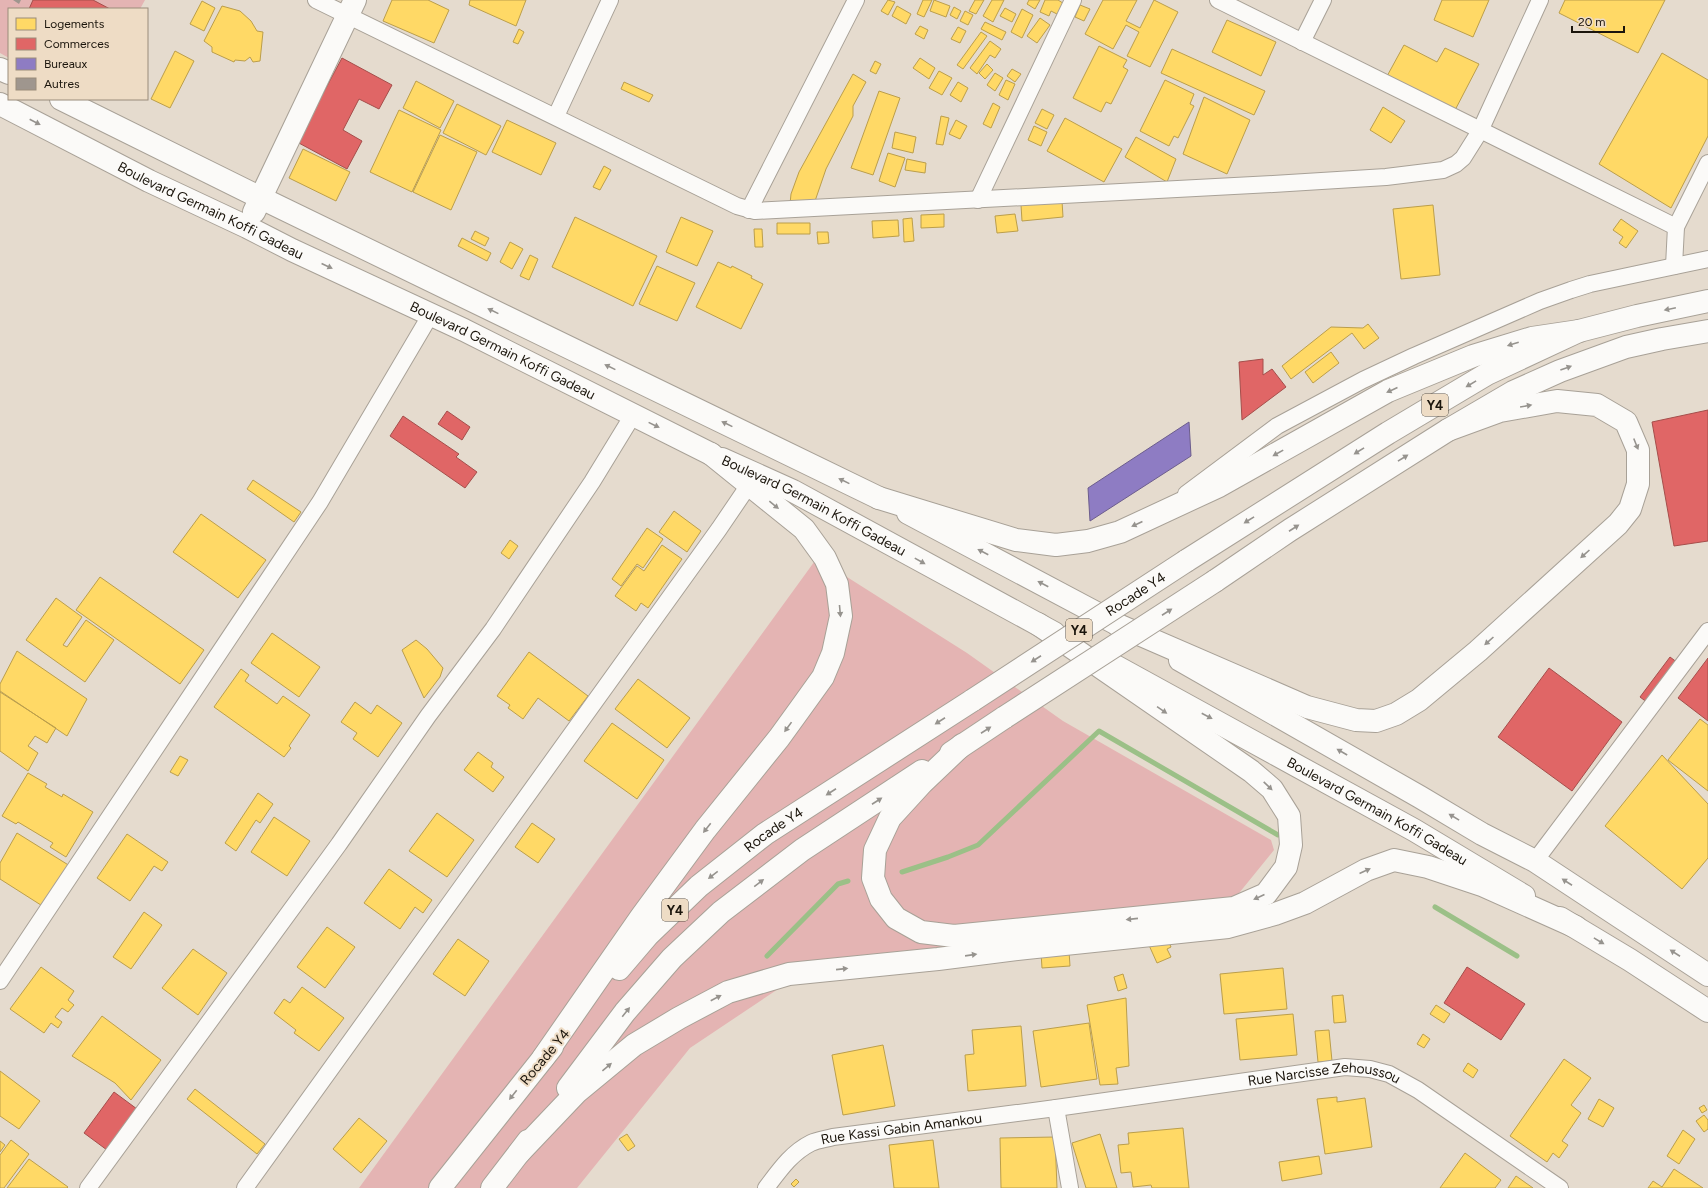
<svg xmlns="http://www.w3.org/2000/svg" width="1708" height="1188" viewBox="0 0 1708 1188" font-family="Figtree,sans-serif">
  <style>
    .green { fill: #e4b4b3 }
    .homes { fill: #ffd966; stroke: #bb9e4b }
    .shops { fill: #e06666; stroke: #a54e4b }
    .offices { fill: #8e7cc3; stroke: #6c5d8c }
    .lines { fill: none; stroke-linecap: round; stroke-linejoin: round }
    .stream { stroke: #9bc087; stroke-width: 5 }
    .building { fill: #9f968e }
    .street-casing { stroke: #a8a197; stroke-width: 18 }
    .secondary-casing { stroke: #a8a197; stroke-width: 24 }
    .primary-casing { stroke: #a8a197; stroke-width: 24 }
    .highway-casing { stroke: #a8a197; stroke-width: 24 }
    .street { stroke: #fbfaf8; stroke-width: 16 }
    .secondary { stroke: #fbfaf8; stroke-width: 22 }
    .primary { stroke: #fbfaf8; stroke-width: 22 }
    .highway { stroke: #fbfaf8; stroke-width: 22 }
    .highway-bridge-casing { stroke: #a8a197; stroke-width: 24; stroke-linecap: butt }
    .highway-bridge { stroke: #fbfaf8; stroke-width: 22 }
    .oneway { fill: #96938e }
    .labels { text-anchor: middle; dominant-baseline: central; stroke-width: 4; stroke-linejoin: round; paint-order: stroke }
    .shield { fill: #eedcc5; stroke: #5a5144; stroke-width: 1 }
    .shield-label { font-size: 13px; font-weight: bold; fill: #1b150c }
    .street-label { font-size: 14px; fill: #1b150c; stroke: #eedcc5 }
  </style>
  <rect width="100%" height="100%" fill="#e5dbce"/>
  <path class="green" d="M0,0H145L140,9H9V58L0,53Z
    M817,558L967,653L1063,721L1271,840L1274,850L1218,919L823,959L690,1048L577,1188H359Z"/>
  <path class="homes" d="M392,0H428L449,10L434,43L383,21Z
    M470,0H526L516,26L469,5Z
    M888,0L895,2L888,15L881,11Z
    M923,0H932L924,17L917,14Z
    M934,0L950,6L946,17L930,11Z
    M975,0H984L976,14L969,11Z
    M992,0H1004L993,22L983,16Z
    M1029,0H1040L1035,9L1027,4Z
    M1045,0H1058L1066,5L1061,16L1051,11L1049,16L1040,12Z
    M1103,0H1137L1126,21L1140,28L1154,0L1178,12L1150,67L1127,56L1139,32L1126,25L1113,49L1085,34Z
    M1442,0H1489L1473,37L1434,20Z
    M1565,0H1665L1638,53L1559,13Z
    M202,1L215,8L204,31L190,24Z
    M1080,5L1090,9L1084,21L1075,17Z
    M222,6L240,11L251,21L257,31L263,32L260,61L253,62L250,57L245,61L235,60L234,62L212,52V47L204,41Z
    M897,6L911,14L906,24L892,16Z
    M954,7L961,11L957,19L950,15Z
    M1005,8L1016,14L1012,22L1000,16Z
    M1022,9L1033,15L1022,38L1011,32Z
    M965,11L973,15L968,25L960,21Z
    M1040,18L1050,25L1037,43L1027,36Z
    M1227,20L1276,42L1261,76L1212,52Z
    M985,22L1006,32L1002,40L981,29Z
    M920,26L928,30L924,39L915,34Z
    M958,27L966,31L960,43L951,39Z
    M519,29L524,32L518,44L513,42Z
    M981,32L987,36L963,69L957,65Z
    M990,41L1001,49L995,58L990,55L977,74L970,68Z
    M1404,45L1437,62L1445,48L1479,64L1453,114L1386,78Z
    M1099,46L1127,60L1123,67L1128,70L1111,104L1106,102L1101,112L1073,98Z
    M1172,49L1265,91L1254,115L1161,73Z
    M175,51L194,61L170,108L151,99Z
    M1662,53L1708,80V136L1671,208L1599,164Z
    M920,58L935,68L929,79L913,68Z
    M875,61L881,64L876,74L870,71Z
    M987,64L993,70L985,79L979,73Z
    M1012,69L1021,74L1015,82L1007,76Z
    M939,71L952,78L942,95L929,88Z
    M995,73L1003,78L995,91L987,85Z
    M853,74L866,82L853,106V116L826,169L814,204H790L791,194L799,172Z
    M1006,80L1015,84L1008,100L999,95Z
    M1165,80L1194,94L1190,104L1194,106L1178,138L1174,136L1169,146L1140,131Z
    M416,81L454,101L440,128L403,108Z
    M624,82L653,95L649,102L621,89Z
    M958,82L968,88L961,102L950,95Z
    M879,91L900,98L873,175L851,168Z
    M1204,97L1250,120L1227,174L1183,154Z
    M993,103L1000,107L991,128L983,124Z
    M457,104L501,126L486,155L443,133Z
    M1383,107L1405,121L1391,143L1370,130Z
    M1042,109L1054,115L1047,129L1035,123Z
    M399,110L441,130L412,192L370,172Z
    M941,116L949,118L943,145L936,144Z
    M1065,118L1122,149L1104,182L1047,151Z
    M507,120L556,143L541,175L492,152Z
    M956,120L967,126L960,139L949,134Z
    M1034,126L1047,132L1041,146L1028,140Z
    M895,132L916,137L913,153L892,148Z
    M440,135L477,152L451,210L413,192Z
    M1136,137L1176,159L1167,182L1125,157Z
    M303,149L350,172L336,201L289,178Z
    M888,153L905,158L895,187L879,181Z
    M907,159L926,163L925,173L905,170Z
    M604,166L611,170L600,190L593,187Z
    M1062,201L1063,217L1022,221L1021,205Z
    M1433,205L1440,275L1401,279L1393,209Z
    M944,214V227L921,228V215Z
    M1015,214L1018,231L997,233L995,216Z
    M575,217L657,256L633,306L552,267Z
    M681,217L713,231L697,266L666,252Z
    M912,218L914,241L904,242L903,219Z
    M1621,219L1638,231L1626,248L1619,243L1623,237L1613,230Z
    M898,220L899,236L873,238L872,221Z
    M777,223H810V234H777Z
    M754,229H762L763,247H755Z
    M475,231L489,238L485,246L471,239Z
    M817,232H828L829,243L818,244Z
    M462,238L491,253L487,261L458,246Z
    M510,242L523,249L512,269L500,262Z
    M530,255L538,259L529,280L520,276Z
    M718,262L731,268L732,266L752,276L751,278L763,284L741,329L696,307Z
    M657,266L695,283L677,321L639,304Z
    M1368,324L1379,338L1364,349L1352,333L1291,379L1282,366L1331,327L1363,328Z
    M1331,352L1339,363L1313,383L1305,372Z
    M253,480L301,512L294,522L247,489Z
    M674,511L701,531L687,552L659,532Z
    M201,514L266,560L238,598L173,552Z
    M647,528L663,539L643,568L637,564L621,586L612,579Z
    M510,540L518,546L509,559L501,553Z
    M662,545L682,559L648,608L641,603L636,611L615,596L637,566L644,571Z
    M100,577L204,650L180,684L76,610Z
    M56,598L82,617L63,645L67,647L86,620L114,640L85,682L26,640Z
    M272,633L320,667L299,697L251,663Z
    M416,640L427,649L443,668L440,677L424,698L402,650Z
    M17,651L87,699L67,736L0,691V684Z
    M529,652L588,696L569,721L538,698L523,719L508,708L510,705L497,696Z
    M241,669L249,675L245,681L277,704L283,696L310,715L289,746L291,748L284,757L214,707Z
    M638,679L690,718L667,748L615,709Z
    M0,692L56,728L47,743L35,736L28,746L38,753L28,771L0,751Z
    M355,702L371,714L377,705L402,723L378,757L353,739L357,733L341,722Z
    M1700,719L1708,725V791L1668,760Z
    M612,723L664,760L637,799L584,761Z
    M478,752L493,763L491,767L504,777L493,792L464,770Z
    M1662,755L1708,804V858L1682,889L1605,826Z
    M180,756L188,760L178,776L170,772Z
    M28,773L47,784L45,787L62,797L63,794L93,812L66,857L50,847L53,843L18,822L16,824L2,816Z
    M258,793L273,804L260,823L256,820L236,851L225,843Z
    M437,813L474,840L447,877L409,851Z
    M274,817L310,841L287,876L251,852Z
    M532,823L555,839L538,863L515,847Z
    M17,833L70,866L44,907L0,879V863Z
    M127,834L168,862L162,871L154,866L130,901L97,878Z
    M389,869L432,900L423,913L415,907L400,929L364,903Z
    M144,912L162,925L131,969L113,957Z
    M327,927L355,947L325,988L297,967Z
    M1166,936L1171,947L1167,949L1171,957L1157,963L1148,943Z
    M458,939L489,961L465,996L433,974Z
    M193,949L227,973L198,1015L162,988Z
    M1069,951L1070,966L1042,968L1041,953Z
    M41,967L74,991L68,1000L74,1005L68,1012L62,1008L55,1017L62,1022L58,1028L51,1023L44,1033L10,1009Z
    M1283,968L1287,1009L1224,1014L1220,974Z
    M1123,974L1127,988L1118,991L1114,977Z
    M302,987L344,1018L319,1051L294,1033L296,1030L274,1013L284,999L290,1003Z
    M1343,995L1346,1022L1334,1023L1332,996Z
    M1126,998L1129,1066L1116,1068L1118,1084L1100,1085L1087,1005Z
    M1436,1005L1450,1014L1444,1023L1430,1014Z
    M1293,1014L1297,1055L1240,1060L1236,1019Z
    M102,1016L161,1060L131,1100L115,1083L72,1056Z
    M1089,1023L1097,1079L1041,1087L1033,1031Z
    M1021,1026L1026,1086L968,1091L965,1055L974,1054L972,1030Z
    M1329,1030L1332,1061L1318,1062L1315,1031Z
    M1423,1034L1430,1039L1424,1048L1417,1044Z
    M883,1045L895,1106L843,1115L832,1055Z
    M1564,1059L1591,1078L1571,1105L1581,1113L1562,1141L1568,1145L1559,1158L1553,1153L1547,1162L1510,1136Z
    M1468,1063L1478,1070L1473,1078L1463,1071Z
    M0,1071L40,1101L19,1129L0,1116Z
    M195,1089L265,1144L257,1154L187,1099Z
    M1337,1097V1102L1365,1098L1372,1147L1325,1154L1317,1099Z
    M1599,1099L1614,1108L1603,1127L1588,1119Z
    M1704,1105L1707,1110L1702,1113L1699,1108Z
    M1704,1115L1708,1120V1129L1704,1132L1696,1121Z
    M359,1118L387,1141L361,1173L333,1149Z
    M1183,1128L1189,1188H1152L1151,1185L1133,1187L1131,1172L1121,1173L1118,1145L1129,1144L1128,1133Z
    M1683,1130L1695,1139L1679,1164L1667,1156Z
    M627,1134L635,1146L628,1151L619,1139Z
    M1100,1134L1117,1188H1086L1072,1143Z
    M1055,1137L1057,1188H1001L1000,1138Z
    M11,1140L29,1154L4,1188H0V1155Z
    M933,1140L939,1188H894L889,1145Z
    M0,1141L5,1145L0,1152Z
    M1465,1153L1501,1180L1495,1188H1440Z
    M1319,1156L1322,1174L1282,1181L1279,1162Z
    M29,1159L68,1187L67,1188H7Z
    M1674,1169L1703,1188H1648L1653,1181L1662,1187Z
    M1516,1176L1533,1188H1508Z
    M796,1179L799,1182L794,1187L791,1184Z"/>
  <path class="shops" d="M33,0H93L110,9H29Z
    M342,58L392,85L379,109L359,99L343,130L362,141L347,169L297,142Z
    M1263,359V375L1272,369L1286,387L1242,420L1239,362Z
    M1708,410V541L1674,546L1652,422Z
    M447,411L470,427L462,440L438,424Z
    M403,416L459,454L456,457L477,472L465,488L390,436Z
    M1670,657L1678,663L1648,703L1640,697Z
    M1708,658V721L1678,698Z
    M1549,668L1622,722L1572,791L1498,737Z
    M1467,967L1525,1004L1501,1040L1444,1003Z
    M114,1092L137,1109L107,1150L84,1133Z"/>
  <path class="offices" d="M1189,422L1191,456L1090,521L1088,488Z"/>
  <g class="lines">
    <path class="stream" d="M902,872L948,857L978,845L1099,731L1278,835
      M1435,907L1517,956
      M767,956L838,884L848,881"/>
  </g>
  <path class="building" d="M13,0H21L19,4Z"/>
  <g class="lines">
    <g class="street-casing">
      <g id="street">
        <path d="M316,0L737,206L755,211L1273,184L1386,177L1443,170L1456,164L1463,158L1480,131L1540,0"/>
        <path d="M1218,0L1676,227"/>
        <path d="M1302,42L1323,0"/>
        <path d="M556,116L610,0"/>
        <path d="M978,200L1073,0"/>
        <path d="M749,210L856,0"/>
        <path d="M1674,266L1676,227L1708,163"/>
        <path d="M1186,494L1277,426L1363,380L1414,356L1540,301L1571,290L1590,284L1708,259"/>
        <path d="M1535,861L1708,631"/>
        <path d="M0,981L320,502L431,314"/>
        <path d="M1056,1108L1070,1188"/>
        <path d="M88,1188L339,844L428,716L493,629L592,482L633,415"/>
        <path d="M245,1188L719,529L755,476"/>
        <path id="s1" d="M766,1188C779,1171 791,1153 811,1143C817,1140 826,1139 833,1137L1056,1108L1345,1067L1370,1069L1389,1074L1418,1090L1560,1188"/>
      </g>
    </g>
    <g class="secondary-casing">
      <g id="secondary">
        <path d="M0,69L9,73"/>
        <path d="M61,99L261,198L879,498"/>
        <path id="s2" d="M0,104L149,181L247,227L292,250L464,330L711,454"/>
        <path d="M254,212L355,0"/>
      </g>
    </g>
    <g class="primary-casing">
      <g id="primary">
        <path id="s3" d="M722,459L793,491L1054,633"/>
        <path d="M908,513L1117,624"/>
        <path d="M1180,660L1420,797L1482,834L1535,861L1708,975"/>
        <path id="s4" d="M1106,661L1414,830L1524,896"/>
        <path d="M1560,918L1630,960L1708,1011"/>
      </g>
    </g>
    <g class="highway-casing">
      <g id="highway">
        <path d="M879,498L1016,540L1056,545L1088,541L1120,532L1219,486L1388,391L1473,356L1532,338L1579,331"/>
        <path d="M1186,561L1388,433L1487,374L1579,331L1637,316L1708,301"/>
        <path d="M1215,581L1290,530L1448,430L1513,392L1560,371L1626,347L1662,339L1708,331"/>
        <path d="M1118,625L1307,707L1356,720L1376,721L1396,714L1419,700L1478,651L1618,524L1630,509L1638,484V450L1626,422L1597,405L1557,401L1500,411L1448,430"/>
        <path d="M962,745L922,783L890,818L875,850L873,878L881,899L896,918L921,932L954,936L1234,908L1266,894L1286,867L1291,845L1289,816L1272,789L1251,771L1038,624"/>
        <path d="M951,753L1005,717"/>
        <path id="s5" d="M619,969L648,935L699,886L765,834L973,700"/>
        <path d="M543,1058L641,917L705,830L779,738L800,709L823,677L833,653L841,616L837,584L825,558L804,529L711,454"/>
        <path d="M568,1088L625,1012L672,958L721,912L802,850L922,771"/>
        <path d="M519,1153L577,1092L634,1045L679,1018L728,992L789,974L938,959L1026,948L1228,927L1275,914L1305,903L1366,870L1394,860L1428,867L1482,885L1576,927"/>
        <path d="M440,1188L552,1047"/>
        <path d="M492,1188L528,1141"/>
      </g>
    </g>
    <use href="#street" class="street"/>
    <use href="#secondary" class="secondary"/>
    <use href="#primary" class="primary"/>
    <use href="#highway" class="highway"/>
    <g class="highway-bridge-casing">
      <g id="highway-bridge">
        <path id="s6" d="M973,700L1186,561"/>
        <path d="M1005,717L1215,581"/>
      </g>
    </g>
    <use href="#highway-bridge" class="highway-bridge"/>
  </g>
  <defs><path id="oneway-solid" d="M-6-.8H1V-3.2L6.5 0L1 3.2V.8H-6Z"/></defs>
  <g class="oneway">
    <use href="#oneway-solid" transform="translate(35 122) rotate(27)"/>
    <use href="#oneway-solid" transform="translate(327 266) rotate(25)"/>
    <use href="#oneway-solid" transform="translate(1670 309) rotate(168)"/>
    <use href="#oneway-solid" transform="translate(493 311) rotate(-154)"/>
    <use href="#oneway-solid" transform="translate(1513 344) rotate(163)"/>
    <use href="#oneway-solid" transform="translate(610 367) rotate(-154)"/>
    <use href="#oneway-solid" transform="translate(1566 368) rotate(-20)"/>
    <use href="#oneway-solid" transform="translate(1471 384) rotate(149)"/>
    <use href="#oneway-solid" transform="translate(1392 390) rotate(156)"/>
    <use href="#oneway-solid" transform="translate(1526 406) rotate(-10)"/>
    <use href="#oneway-solid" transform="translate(727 424) rotate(-154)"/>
    <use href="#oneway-solid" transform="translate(654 425) rotate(26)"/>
    <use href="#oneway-solid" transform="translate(1636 444) rotate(68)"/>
    <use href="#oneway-solid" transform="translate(1359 451) rotate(148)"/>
    <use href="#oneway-solid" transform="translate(1278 453) rotate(151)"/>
    <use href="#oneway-solid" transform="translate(1403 458) rotate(-32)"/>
    <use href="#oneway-solid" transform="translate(844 481) rotate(-154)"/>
    <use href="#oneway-solid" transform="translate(774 505) rotate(39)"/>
    <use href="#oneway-solid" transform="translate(1249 520) rotate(148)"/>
    <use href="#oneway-solid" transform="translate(1137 524) rotate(155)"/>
    <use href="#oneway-solid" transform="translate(1294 528) rotate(-33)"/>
    <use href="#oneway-solid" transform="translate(983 552) rotate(-152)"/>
    <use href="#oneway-solid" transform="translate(1585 554) rotate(138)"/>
    <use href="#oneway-solid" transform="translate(920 561) rotate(29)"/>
    <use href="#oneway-solid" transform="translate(1043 584) rotate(-152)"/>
    <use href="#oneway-solid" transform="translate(840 611) rotate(85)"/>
    <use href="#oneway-solid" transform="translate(1167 612) rotate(-33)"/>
    <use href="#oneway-solid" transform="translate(1489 641) rotate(138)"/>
    <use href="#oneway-solid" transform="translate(1036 659) rotate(147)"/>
    <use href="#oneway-solid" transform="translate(1162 710) rotate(34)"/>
    <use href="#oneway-solid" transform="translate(1207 716) rotate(28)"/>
    <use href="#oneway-solid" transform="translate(940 721) rotate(147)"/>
    <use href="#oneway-solid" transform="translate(788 727) rotate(126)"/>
    <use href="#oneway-solid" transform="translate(986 730) rotate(-33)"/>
    <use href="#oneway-solid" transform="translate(1342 752) rotate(-150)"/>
    <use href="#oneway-solid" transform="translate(1268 786) rotate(44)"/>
    <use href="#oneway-solid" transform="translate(831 792) rotate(147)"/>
    <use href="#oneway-solid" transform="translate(877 801) rotate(-33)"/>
    <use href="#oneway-solid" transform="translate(1454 817) rotate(-149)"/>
    <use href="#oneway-solid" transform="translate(707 828) rotate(128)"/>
    <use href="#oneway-solid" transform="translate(1365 871) rotate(-24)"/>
    <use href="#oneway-solid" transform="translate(713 875) rotate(142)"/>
    <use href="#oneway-solid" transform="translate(1567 882) rotate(-147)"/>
    <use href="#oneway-solid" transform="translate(759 883) rotate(-37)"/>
    <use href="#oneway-solid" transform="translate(1259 897) rotate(156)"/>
    <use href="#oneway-solid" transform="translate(1132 919) rotate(174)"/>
    <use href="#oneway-solid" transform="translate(1599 941) rotate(31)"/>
    <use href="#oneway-solid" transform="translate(1675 953) rotate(-147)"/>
    <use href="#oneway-solid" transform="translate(971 955) rotate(-8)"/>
    <use href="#oneway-solid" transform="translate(842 969) rotate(-6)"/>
    <use href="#oneway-solid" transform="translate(716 998) rotate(-28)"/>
    <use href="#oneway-solid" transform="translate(626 1012) rotate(-51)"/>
    <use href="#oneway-solid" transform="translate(607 1067) rotate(-40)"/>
    <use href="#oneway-solid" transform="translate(513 1095) rotate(128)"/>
  </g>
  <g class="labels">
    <g class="shield">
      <rect x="1422" y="394" width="26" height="22" rx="3"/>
      <rect x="1066" y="619" width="26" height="22" rx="3"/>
      <rect x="662" y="899" width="26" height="22" rx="3"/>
    </g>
    <g class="shield-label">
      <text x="1435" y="405">Y4</text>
      <text x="1079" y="630">Y4</text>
      <text x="675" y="910">Y4</text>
    </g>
    <g class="street-label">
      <text stroke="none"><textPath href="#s2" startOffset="236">Boulevard Germain Koffi Gadeau</textPath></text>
      <text stroke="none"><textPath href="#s2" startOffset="560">Boulevard Germain Koffi Gadeau</textPath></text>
      <text stroke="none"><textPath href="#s3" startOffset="103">Boulevard Germain Koffi Gadeau</textPath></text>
      <text stroke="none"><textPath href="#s6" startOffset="194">Rocade Y4</textPath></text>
      <text stroke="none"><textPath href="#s4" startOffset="310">Boulevard Germain Koffi Gadeau</textPath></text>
      <text stroke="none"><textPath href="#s5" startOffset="209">Rocade Y4</textPath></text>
      <text transform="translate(545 1057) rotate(-50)">Rocade Y4</text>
      <text stroke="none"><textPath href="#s1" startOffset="583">Rue Narcisse Zehoussou</textPath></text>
      <text stroke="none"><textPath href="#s1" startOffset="156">Rue Kassi Gabin Amankou</textPath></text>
    </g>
  </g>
  <rect x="8" y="8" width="140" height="92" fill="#eedcc5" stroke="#9a8c7b"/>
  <rect x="16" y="18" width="20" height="12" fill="#ffd966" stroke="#9a8c7b"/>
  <text x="44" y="28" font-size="12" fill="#1b150c">Logements</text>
  <rect x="16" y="38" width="20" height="12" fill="#e06666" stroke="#9a8c7b"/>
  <text x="44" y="48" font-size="12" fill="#1b150c">Commerces</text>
  <rect x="16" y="58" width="20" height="12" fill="#8e7cc3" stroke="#9a8c7b"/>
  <text x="44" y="68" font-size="12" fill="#1b150c">Bureaux</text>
  <rect x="16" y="78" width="20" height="12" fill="#9f968e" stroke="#9a8c7b"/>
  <text x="44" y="88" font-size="12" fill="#1b150c">Autres</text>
  <path d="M1572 26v6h52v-6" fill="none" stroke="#1b150c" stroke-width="2"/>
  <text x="1578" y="26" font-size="12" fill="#1b150c" stroke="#eedcc5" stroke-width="3" paint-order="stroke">20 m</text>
</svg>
